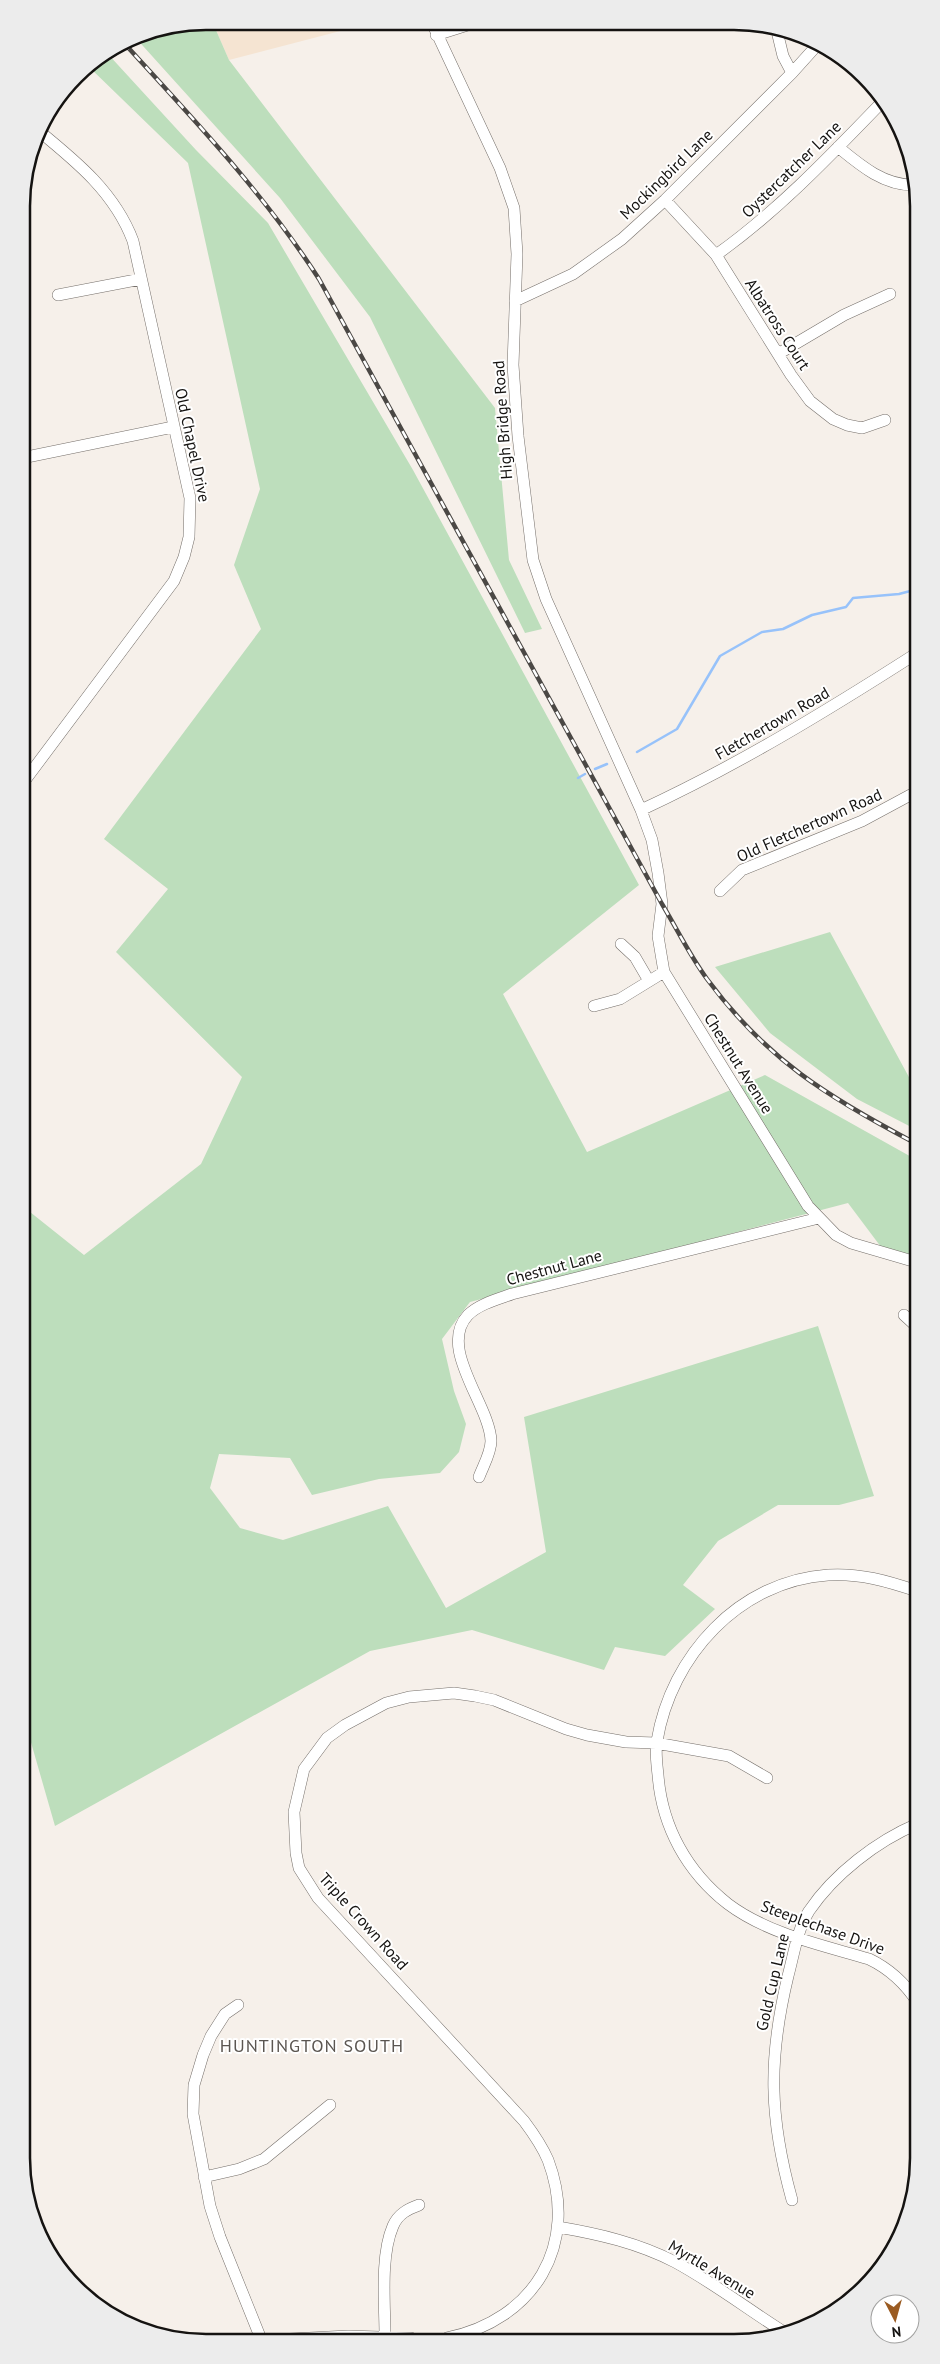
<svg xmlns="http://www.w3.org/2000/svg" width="940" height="2364" viewBox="0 0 940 2364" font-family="'PT Sans',sans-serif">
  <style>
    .education { fill: #f5e4d2 }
    .green { fill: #bddebc }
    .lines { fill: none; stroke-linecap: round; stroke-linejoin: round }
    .stream { stroke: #97c2fa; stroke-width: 2.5 }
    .minor-casing { stroke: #756f6a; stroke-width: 12 }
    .minor { stroke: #fff; stroke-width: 11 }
    .rail-casing { stroke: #4b4845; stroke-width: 4.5 }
    .rail { stroke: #fff; stroke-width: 2.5; stroke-dasharray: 8; stroke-linecap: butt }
    .labels { text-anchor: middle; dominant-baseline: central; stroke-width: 4; stroke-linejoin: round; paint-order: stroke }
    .street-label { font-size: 16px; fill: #151311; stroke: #fff }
    .neighbourhood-label { font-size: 18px; letter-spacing: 1px; fill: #5b5651; stroke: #fff }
    .rim { fill: none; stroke: #151311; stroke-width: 2.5 }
  </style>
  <rect width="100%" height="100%" fill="#f6f0ea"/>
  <path class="education" d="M212,21L375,22L229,60Z"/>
  <path class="green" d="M206,21H212L229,60L495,408L509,560L542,629L525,633L370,317L280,198L134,36Z
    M107,53L196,150L268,223L413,470L639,885L503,994L587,1152L765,1075L915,1159L916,1257L881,1247L848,1203L470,1302L442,1339L454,1391L466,1424L459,1452L440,1473L379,1479L312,1495L290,1458L219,1454L210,1488L240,1528L283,1540L388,1506L446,1608L546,1552L524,1417L818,1326L874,1496L839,1505H778L718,1541L683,1585L715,1609L665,1656L615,1647L604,1670L472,1630L370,1651L55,1826L26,1725L25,1208L84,1255L201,1164L242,1077L116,952L168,889L104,839L261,629L234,565L260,489L188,163L87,65Z
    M830,932L910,1079L915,1077V1129L857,1099L770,1033L715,967Z"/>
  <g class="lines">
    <path class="stream" d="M637,752L677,729L720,656L762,632L783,629L812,615L846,607L853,598L899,594L914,590
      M595,769L607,764
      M578,778L585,774"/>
    <g class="minor-casing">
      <path id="minor" d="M432,23L500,168L514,208L517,254L513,365L518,436L533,560L546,599L641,810L652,840L658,873L662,904L658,936L664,972L808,1206L836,1235L851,1243L916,1262
        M776,27L783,56L792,73
        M436,35L474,23
        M838,147C860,165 883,185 913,185
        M665,200L716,255L791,375L810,401L833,419L847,425L862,428L885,420
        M716,255C778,211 831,155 884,100
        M58,295L141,279
        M515,301L573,274L622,239L665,200L792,73L819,43
        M778,354L844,315L890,294
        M22,458L173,427
        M23,783L174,581L184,557L189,537L190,498L133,241C115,193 77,162 39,131
        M641,810C736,766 825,712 914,655
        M720,891L742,870L862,821L914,793
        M621,944L635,957L649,981
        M594,1006L620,999L664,972
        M904,1315L916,1326
        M479,1477C483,1466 491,1453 491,1441C490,1405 437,1348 468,1315C479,1304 498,1299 512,1294L819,1218
        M917,1591C887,1581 860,1573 828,1575C739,1581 671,1656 657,1741C655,1752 657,1765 658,1775C662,1827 687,1872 728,1904C768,1934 822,1945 869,1959C890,1969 905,1983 918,2003
        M238,2005L225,2014L211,2036L203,2055L194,2085L193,2114L210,2206L220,2237L261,2339
        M204,2177L239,2169L264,2159L330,2105
        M792,2200C769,2117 768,2059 788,1976C794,1954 797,1930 809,1911C834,1874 877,1841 917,1824
        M558,2227C599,2234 638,2243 675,2262C714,2283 750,2311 787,2334
        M385,2336C385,2304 380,2256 393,2226C398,2214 408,2209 419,2205
        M447,2338C534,2320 580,2245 548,2160C542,2146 533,2133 524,2121L318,1898L299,1868L296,1853L294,1812L304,1769L327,1738L345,1725L386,1703L409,1697L454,1693L475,1696L494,1700L566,1729L587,1735L626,1742L656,1743L729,1756L767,1778
        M290,2339L348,2336L411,2338"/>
    </g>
    <use href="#minor" class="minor"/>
    <g class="rail-casing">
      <path id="rail" d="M124,43C193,119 263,192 319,279L662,904C677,929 690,956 707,979C767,1060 828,1097 915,1143"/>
    </g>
    <use href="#rail" class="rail"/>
  </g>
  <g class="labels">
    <g class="street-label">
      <text transform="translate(791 169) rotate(-44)">Oystercatcher Lane</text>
      <text transform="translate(666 174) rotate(-44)">Mockingbird Lane</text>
      <text transform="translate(778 324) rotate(57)">Albatross Court</text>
      <text transform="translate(502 420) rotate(-94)">High Bridge Road</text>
      <text transform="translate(193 445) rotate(78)">Old Chapel Drive</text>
      <text transform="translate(772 723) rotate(-30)">Fletchertown Road</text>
      <text transform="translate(809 825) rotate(-24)">Old Fletchertown Road</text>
      <text transform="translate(739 1063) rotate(58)">Chestnut Avenue</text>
      <text transform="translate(554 1267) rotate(-15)">Chestnut Lane</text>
      <text transform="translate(364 1921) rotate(48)">Triple Crown Road</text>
      <text transform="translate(823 1927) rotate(20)">Steeplechase Drive</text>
      <text transform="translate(772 1982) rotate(-77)">Gold Cup Lane</text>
      <text transform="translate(712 2269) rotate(31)">Myrtle Avenue</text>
    </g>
    <g class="neighbourhood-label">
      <text x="312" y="2045">HUNTINGTON SOUTH</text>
    </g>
  </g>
  <path d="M0 0H940V2364H0ZM206 30H734A176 176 0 0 1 910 206V2158A176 176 0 0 1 734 2334H206A176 176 0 0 1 30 2158V206A176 176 0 0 1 206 30Z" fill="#ececec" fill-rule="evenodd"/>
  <path class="rim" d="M206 30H734A176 176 0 0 1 910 206V2158A176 176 0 0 1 734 2334H206A176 176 0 0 1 30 2158V206A176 176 0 0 1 206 30Z"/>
  <g transform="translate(895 2319) rotate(174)"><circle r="24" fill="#ffffff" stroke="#a1a1a0"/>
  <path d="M0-4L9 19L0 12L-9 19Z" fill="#9a5b22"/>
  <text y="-8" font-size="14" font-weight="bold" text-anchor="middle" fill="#151311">N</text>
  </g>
</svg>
